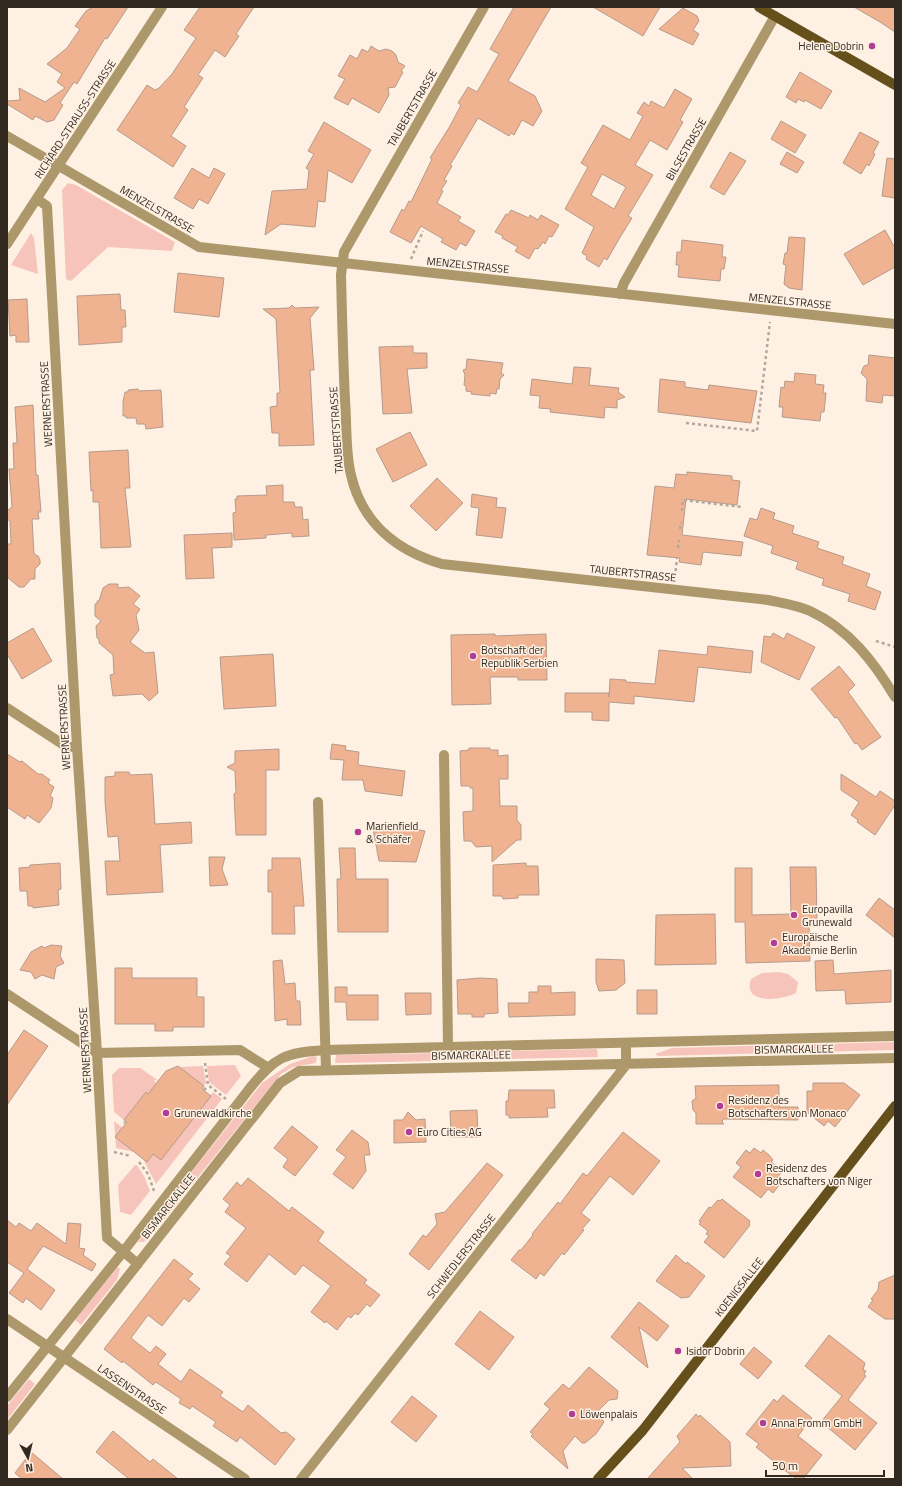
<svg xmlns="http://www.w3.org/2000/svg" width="902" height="1486" viewBox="0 0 902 1486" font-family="'Titillium Web',sans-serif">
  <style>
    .green { fill: #f6c4ba }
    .building { fill: #f0b391; stroke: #b69a8b; fill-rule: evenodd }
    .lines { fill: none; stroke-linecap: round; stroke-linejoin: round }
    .path { stroke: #b2a79b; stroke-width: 2.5; stroke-dasharray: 3 3; stroke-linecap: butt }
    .minor { stroke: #ad986c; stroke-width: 10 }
    .major { stroke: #65501c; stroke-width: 10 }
    .poi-dot { fill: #b03c95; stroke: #fef1e3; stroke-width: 1.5 }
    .labels { text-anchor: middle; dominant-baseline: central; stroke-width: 3; stroke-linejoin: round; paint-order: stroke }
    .poi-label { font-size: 11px; fill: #322a21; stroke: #fef1e3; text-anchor: start }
    .street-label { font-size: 11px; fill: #322a21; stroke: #fef1e3 }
  </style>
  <rect width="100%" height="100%" fill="#fef1e3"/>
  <path class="green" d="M68,183L76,185L175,242L172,251L108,247L71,281L66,279L62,190Z
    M31,233L34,238L38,274L11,265Z
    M779,972L788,974L798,982L796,993C783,1000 742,1006 751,979L762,973Z
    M895,1042V1050L658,1056L655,1054L672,1048Z
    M597,1049L598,1057L458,1060V1052Z
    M439,1053L440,1061L335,1063L336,1055Z
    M313,1056L317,1057L316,1063L293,1067L281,1074L186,1192L179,1188L262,1083L290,1064Z
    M235,1065L241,1076L226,1095L209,1082L207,1066Z
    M203,1066L206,1083L204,1086L179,1067Z
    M119,1068H140L159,1081L155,1080L154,1081L157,1084L149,1094L146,1092L124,1120L114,1112L112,1075Z
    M213,1092L222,1099L156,1184L143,1159L147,1162L153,1154L161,1160Z
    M114,1121L123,1128L115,1137L134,1152L116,1148Z
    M135,1165H137L144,1176L150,1191L131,1215L120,1212L118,1185Z
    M173,1195L180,1200L149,1238L143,1242H138Z
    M118,1267L120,1269L117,1280L81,1325L75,1320Z
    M29,1379L35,1384L7,1420V1406Z"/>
  <path class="building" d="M93,7H128L107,39L105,38L77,84L74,82L60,103L63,105L54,120L47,122L35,116L33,120L7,104V101L20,100L19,88L45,102L65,88L57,82L62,74L47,64L67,48L80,29L75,26L86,11Z
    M200,7H254L236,34L239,36L225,57L215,50L198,75L203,78L184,107L188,110L171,136L186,146L173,167L117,130L147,85L155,90L159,88L172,74L196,38L184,30Z
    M514,7H551L508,81L535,96L542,111L533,126L522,120L514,135L511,133L509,136L478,118L455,157L450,165L452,166L444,180L447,181L441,190L443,191L437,203L461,217L458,221L475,231L466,246L460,243L456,250L441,242L443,239L421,226L411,243L390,232L402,209L404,211L409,201L411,202L432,159L430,158L450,126L461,105L458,103L468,87L477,92L499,54L490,49Z
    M593,7H660L643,36Z
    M854,7H895V32L880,22Z
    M683,8L697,16L699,21L693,30L699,34L693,45L659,29Z
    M371,46L379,51L386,49L392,51L396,55L398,62L405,66L401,71L403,72L395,87L388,88L389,95L379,113L352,98L348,105L334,98L345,79L338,76L350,55L357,59L362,49L368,52Z
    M800,72L832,91L821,109L805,100L804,102L798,99L796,103L786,97Z
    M675,89L692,99L680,120L683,122L667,150L650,140L635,165L653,175L628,216L632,218L619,239L607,260L604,258L599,267L586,259L587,256L582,253L594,227L565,209L588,167L581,163L603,125L630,140L643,116L637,113L644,102L649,106L651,101L664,108ZM602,174L626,187L614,209L591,195Z
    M781,121L806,135L795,153L771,139Z
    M324,122L371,150L352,183L328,170L325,202L318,201L315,227L281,224L265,235L272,191L307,189L309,170L306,168L314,154L308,151Z
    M860,132L879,142L873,153L875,154L869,166L867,164L861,174L843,163Z
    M730,152L746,161L724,195L710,187Z
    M787,152L804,162L797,173L780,164Z
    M887,158L895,159V198L882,196Z
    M192,168L209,178L214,168L225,174L208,204L199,199L193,209L174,198Z
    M511,210L529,218L530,215L538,220L541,215L559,225L552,237L549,236L545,244L543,242L538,249L535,248L529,259L515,251L518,247L502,238L503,236L495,232L506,214L508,215Z
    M885,230L895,248V267L863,285L844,254Z
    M789,237L805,238L802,290L789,288L784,284L786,265L783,264L785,253H787Z
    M682,240L723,245L722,257H726L724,269H721L720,281L678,277L679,265H676L677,252H681Z
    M178,273L224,278L219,317L174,312Z
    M120,294L121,310H125L126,327H122V342L79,345L77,296Z
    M27,299L29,342H16V335L10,336L8,300Z
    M292,305L295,308L319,307L310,318L314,370H310L314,445L279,446V433H272L270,407L277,406V393H280L276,319L263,309L289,308Z
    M413,346V353H427V368L407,369L412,413L383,414L379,347Z
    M869,355L895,358V396L883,395L882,403L866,401L867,379L861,373L864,366L868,365Z
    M467,359L503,363L501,373L504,375L500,379L499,389H497L496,394L490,393V396L471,394L472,392L466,391V386L464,385L465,375L463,370L466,369Z
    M574,367L591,368L589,385L619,388L618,392L625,397L617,400V408L605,407L604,418L550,412L551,409L539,408L540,396L530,395L532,379L572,384Z
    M795,373L816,375L815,384L824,385L823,393H826L824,412H821L820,421L782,417L783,407H779L781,387L784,388L785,381L794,382Z
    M660,379L685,382V387L708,390L709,385L757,391L751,423L658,412Z
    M138,389L139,391L161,390L163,427L146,429L145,424H137L136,418H126V416H123V402L125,392H128V390Z
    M33,405L36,475H38L41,512H38L39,519H32L34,554L38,556L40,560V564L35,569V579H31L24,587H19L7,577V544H11L10,521L7,519V511L12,507L9,469H14L13,443H17L15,407Z
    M410,432L427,465L393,482L376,449Z
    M128,450L130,488H125L131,547L101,548L99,502H93V490L91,491L89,452Z
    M687,472L732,476V480L740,481L737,505L686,499L682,535L743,542L741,556L703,552L701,565L679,562L680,558L647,555L655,486L674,488L676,474L687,475Z
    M437,478L463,503L436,531L410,506Z
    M283,485V502H294L295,507H302L303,520L308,519L309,536L292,537V533L266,535V538L234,540L233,513L236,512L235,499H237V496L267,495L266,486Z
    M472,494L497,498L496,507L506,508L502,538L476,535L479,508L471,507Z
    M761,508L775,513L773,519L794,526L792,533L819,542L817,548L844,557L842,564L870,574L866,586L881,592L875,610L848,601L850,594L822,585L824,579L796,569L798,562L771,553L773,546L744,536L750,518L757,520Z
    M232,533V547L212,548L214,578L186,579L184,535Z
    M109,584H118V588L129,587L140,596L133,604L140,609L136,615L139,630L130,642L145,653L154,652L158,693L149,701L142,694L113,696L110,675L114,674L113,655L99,643V639L97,638L96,626L101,621L95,616V604H97V601H99L103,588Z
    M33,628L52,661L22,679L7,654V643Z
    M773,633L784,639L787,633L815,647L799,680L761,662L764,636L771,637Z
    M495,634V636L546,634L547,680H518V677H490L491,704L452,705L451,635Z
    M708,646L753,651L751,673L698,667L694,702L634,696V704L609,702V721L592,720V712H565V693H609V697L610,679L626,680V682L655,684L659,650L707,655Z
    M273,654L276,706L224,709L220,657Z
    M839,666L855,685L848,692L881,737L862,750L857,743L855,744L837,717L835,718L811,689Z
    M332,744L346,746L345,750L359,752L358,765L405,771L402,796L365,791L363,780H342L344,760L330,759Z
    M469,748H490V750H498V756L508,755V779H499L500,806H517V820L521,825V840H517L492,862V846L476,847L471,841H464L463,812L473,811V788H470V786H461L460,751L469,750Z
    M279,749V770H266V835H236L234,794L236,792L235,771L227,767L235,763V751Z
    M7,754L20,762L22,761L38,774H42L50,780L48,783L54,787L50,796L53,798L51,808L39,823L27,815L25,819L7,807Z
    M115,772H129L130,775L152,774L155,824L191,822L192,843L160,845L163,892L107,895L105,861H120L118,836L108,837L105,802V777L115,776Z
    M841,774L876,797L880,791L895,801V805L875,835L857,822L858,820L851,815L859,802L841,790Z
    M372,823L400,831L401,827L425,831L416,862L379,861Z
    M339,848H355L356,879H388V932H338L337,879H341Z
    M209,857H225L222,869L228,885L210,886Z
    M272,858H300L304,906H294L295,934H272V892H268V870H272Z
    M60,863L61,889L58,890L59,905L33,908V906H28L27,891H20L19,868L30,867V865Z
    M526,863V866H538L539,895H518V898L503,899L502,896H493V865Z
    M790,867H816L817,920H811V926H809L810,961L746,963L745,922H735V868H752V915L791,914Z
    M879,898L895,910V938L866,915Z
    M715,914L716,964L655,965L656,915Z
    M51,945L62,946L60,956L64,963L56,967L54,979L42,975L35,979L31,972L20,970L31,952L42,946L44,948Z
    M596,959L624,960L625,983L616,990L599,991L596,982Z
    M282,960L285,984L295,983L296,1001H300L301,1025H287V1019L275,1021L273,961Z
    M833,960L834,974L891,970V1002L846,1004L845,990L816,991L815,961Z
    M115,968H132V978H197V997H204V1027H173V1031H155V1024H115Z
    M480,978L497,979L498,1013L484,1014V1017H472V1014H458L457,980Z
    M538,986H551V993L575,992V1015L509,1017L508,1003H529V992H538Z
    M335,987H347V995H378V1020H347L346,1002H335Z
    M637,990H657V1014H637Z
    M405,993H431V1014L406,1015Z
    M24,1030L48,1046L7,1105V1055Z
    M178,1066L204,1086L202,1089L211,1096L161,1160L153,1154L147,1162L115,1137L127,1122L124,1120L146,1092L148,1094L166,1071Z
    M813,1083H844L860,1095L835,1127L828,1121L824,1126L807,1112V1091H813Z
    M779,1085V1107H798V1120L723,1119L722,1122L724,1124H696V1113L693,1110L692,1101L696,1098L695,1086Z
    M509,1090H554L555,1108H547L548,1117L509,1118V1115H506V1101H508Z
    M477,1110L478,1137H451L450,1111Z
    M408,1112L416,1120L425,1119L426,1142L394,1143V1120H403Z
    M292,1126L318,1147L295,1176L283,1167L288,1159L274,1148Z
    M352,1130L368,1142L370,1155H364L366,1171L353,1189L333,1174L346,1157L336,1150Z
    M623,1132L660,1161L633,1195L610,1176L581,1213L590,1220L582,1229L584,1230L564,1255L562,1253L544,1276L540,1273L536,1279L511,1260L519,1250H521L533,1235L532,1234L558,1202L560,1204L583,1173L587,1176Z
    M754,1148L761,1153L763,1150L769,1155L773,1160L771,1162L783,1171L776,1179L780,1184L773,1193L768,1189L761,1198L733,1177L741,1167L736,1163L746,1150L750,1153Z
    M487,1163L503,1175L429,1270L409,1254L423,1235L426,1237L437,1224L435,1214L445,1212Z
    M248,1178L289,1211L292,1207L324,1232L318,1241L367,1280L364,1283L380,1295L370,1307L367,1304L358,1315L355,1313L351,1318L348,1316L337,1330L326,1321L325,1323L311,1312L331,1286L303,1265L295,1275L269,1254L247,1282L224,1264L231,1256L226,1253L246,1228L225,1212L230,1205L223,1199L237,1182L241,1186Z
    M722,1199L750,1221L749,1224L750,1225L724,1258L704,1242L709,1236L706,1234L708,1231L699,1224L701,1222L699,1221L709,1207L711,1208L718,1200L720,1201Z
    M7,1220L16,1227L19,1223L31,1231L37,1223L66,1244L68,1223L81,1224L79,1248L85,1249L83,1255L96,1264L92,1271L43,1246L27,1269L55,1290L41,1310L26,1298L23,1303L9,1293L24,1273L7,1262Z
    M676,1255L686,1264L687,1262L705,1276L689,1297L681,1298L656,1281Z
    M174,1259L193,1274L188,1279L200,1289L189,1302L184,1298L162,1326L148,1315L131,1338L150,1353L156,1346L166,1354L158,1364L181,1382L190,1369L223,1392L220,1396L243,1412L248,1405L281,1433L286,1432L295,1439L275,1465L240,1437L237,1442L213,1426L216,1422L192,1406L190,1409L179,1403L181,1399L156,1382L153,1385L123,1361L122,1363L104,1349Z
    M895,1275V1319H885L868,1307L873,1300L871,1299L878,1290L879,1282Z
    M639,1302L669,1326L657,1341L639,1327L648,1368L611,1337Z
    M480,1311L514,1337L489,1370L455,1344Z
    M829,1335L865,1363L863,1370L866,1371L864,1374L866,1376L848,1400L877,1423L855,1450L821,1422L842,1396L805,1366Z
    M754,1347L772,1362L758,1379L740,1364Z
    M589,1367L618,1391L617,1399L609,1400L597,1412L604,1422L596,1434L585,1443H582L575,1436L563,1451L568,1469L531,1436L533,1434L530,1432L550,1409L544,1404L563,1384L569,1389Z
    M783,1395L812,1418L798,1436L822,1455L803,1479H797L787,1472L756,1447L759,1444L746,1434L774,1399L777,1402Z
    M412,1396L437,1416L416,1442L391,1422Z
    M696,1414L699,1417L700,1415L730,1442L731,1466L682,1468L693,1479H647L680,1442L677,1436Z
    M113,1431L150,1462L153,1459L178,1479H129L96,1452Z
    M31,1452L63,1479H22L15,1473Z"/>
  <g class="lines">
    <path class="path" d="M411,259L423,231
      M686,423L757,431L770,322
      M682,511L683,500L742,507
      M680,529L681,522
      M678,548L679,540
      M675,577L677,558
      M876,641L895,647
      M205,1063L208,1085L226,1099
      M204,1090L206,1088
      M124,1122L125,1123
      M114,1152L131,1156
      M139,1162L148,1174L154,1191"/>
    <path class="minor" d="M484,7L344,252L341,275C342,316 343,358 345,400C347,424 345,451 351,475C362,523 397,551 442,564L768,600C782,603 797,605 810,611C849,629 874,662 895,697
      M7,136L199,247L895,324
      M37,199L47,206L77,747L97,1053L107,1238L138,1264
      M7,244L162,7
      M620,294L624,283L775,16
      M7,708L67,747H77
      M444,755L448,1046
      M318,802L326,1070
      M7,994L97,1053
      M97,1053L240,1050L267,1067
      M7,1319L245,1479
      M7,1397L123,1252L250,1088C276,1056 285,1053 325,1050L895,1036
      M7,1430L280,1083L299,1071L895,1058
      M301,1479L626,1065V1044"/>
    <path class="major" d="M759,7L895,85
      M598,1479L643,1430L895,1106"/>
  </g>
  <g class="poi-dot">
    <circle cx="872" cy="46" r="4"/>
    <circle cx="473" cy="656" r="4"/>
    <circle cx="358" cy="832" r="4"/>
    <circle cx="794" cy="915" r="4"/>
    <circle cx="774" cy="943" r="4"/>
    <circle cx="720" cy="1106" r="4"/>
    <circle cx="166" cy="1113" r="4"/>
    <circle cx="409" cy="1132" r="4"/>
    <circle cx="758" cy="1174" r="4"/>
    <circle cx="678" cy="1351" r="4"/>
    <circle cx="572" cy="1414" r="4"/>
    <circle cx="763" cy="1423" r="4"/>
  </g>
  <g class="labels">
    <g class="poi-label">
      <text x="864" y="46" text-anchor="end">Helene Dobrin</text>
      <text x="481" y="650">Botschaft der<tspan x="481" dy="13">Republik Serbien</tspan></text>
      <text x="366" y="826">Marienfield<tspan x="366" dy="13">&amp; Schäfer</tspan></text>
      <text x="802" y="909">Europavilla<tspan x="802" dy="13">Grunewald</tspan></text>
      <text x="782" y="937">Europäische<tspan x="782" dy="13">Akademie Berlin</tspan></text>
      <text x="728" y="1100">Residenz des<tspan x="728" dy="13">Botschafters von Monaco</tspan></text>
      <text x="174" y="1113">Grunewaldkirche</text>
      <text x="417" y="1132">Euro Cities AG</text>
      <text x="766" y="1168">Residenz des<tspan x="766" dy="13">Botschafters von Niger</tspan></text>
      <text x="686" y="1351">Isidor Dobrin</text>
      <text x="580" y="1414">Löwenpalais</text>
      <text x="771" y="1423">Anna Fromm GmbH</text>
    </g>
    <g class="street-label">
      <text transform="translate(412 108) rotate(-60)">TAUBERTSTRASSE</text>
      <text transform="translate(75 119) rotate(-57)">RICHARD-STRAUSS-STRASSE</text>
      <text transform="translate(686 149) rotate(-60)">BILSESTRASSE</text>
      <text transform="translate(157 209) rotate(30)">MENZELSTRASSE</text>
      <text transform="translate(468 265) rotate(6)">MENZELSTRASSE</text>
      <text transform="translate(790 301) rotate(6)">MENZELSTRASSE</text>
      <text transform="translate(46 404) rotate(-93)">WERNERSTRASSE</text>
      <text transform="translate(336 430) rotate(-94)">TAUBERTSTRASSE</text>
      <text transform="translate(633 573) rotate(6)">TAUBERTSTRASSE</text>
      <text transform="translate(64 727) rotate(-93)">WERNERSTRASSE</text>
      <text transform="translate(794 1049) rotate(-1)">BISMARCKALLEE</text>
      <text transform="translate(85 1050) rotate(-93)">WERNERSTRASSE</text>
      <text transform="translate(471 1055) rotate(-1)">BISMARCKALLEE</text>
      <text transform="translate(168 1206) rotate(-52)">BISMARCKALLEE</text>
      <text transform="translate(461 1256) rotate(-52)">SCHWEDLERSTRASSE</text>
      <text transform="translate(739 1287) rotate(-52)">KOENIGSALLEE</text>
      <text transform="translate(132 1389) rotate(34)">LASSENSTRASSE</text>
    </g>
  </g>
  <rect width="902" height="1486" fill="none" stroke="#322a21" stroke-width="16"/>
  <g transform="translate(28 1458) rotate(172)" stroke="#fef1e3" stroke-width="3" paint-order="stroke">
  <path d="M0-3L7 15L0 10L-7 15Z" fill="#322a21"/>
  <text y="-6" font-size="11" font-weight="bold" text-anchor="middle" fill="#322a21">N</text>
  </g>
  <path d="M766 1470v6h118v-6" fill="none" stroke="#322a21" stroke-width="2"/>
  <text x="772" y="1470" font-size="12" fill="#322a21" stroke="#fef1e3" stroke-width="3" paint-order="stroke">50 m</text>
</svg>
